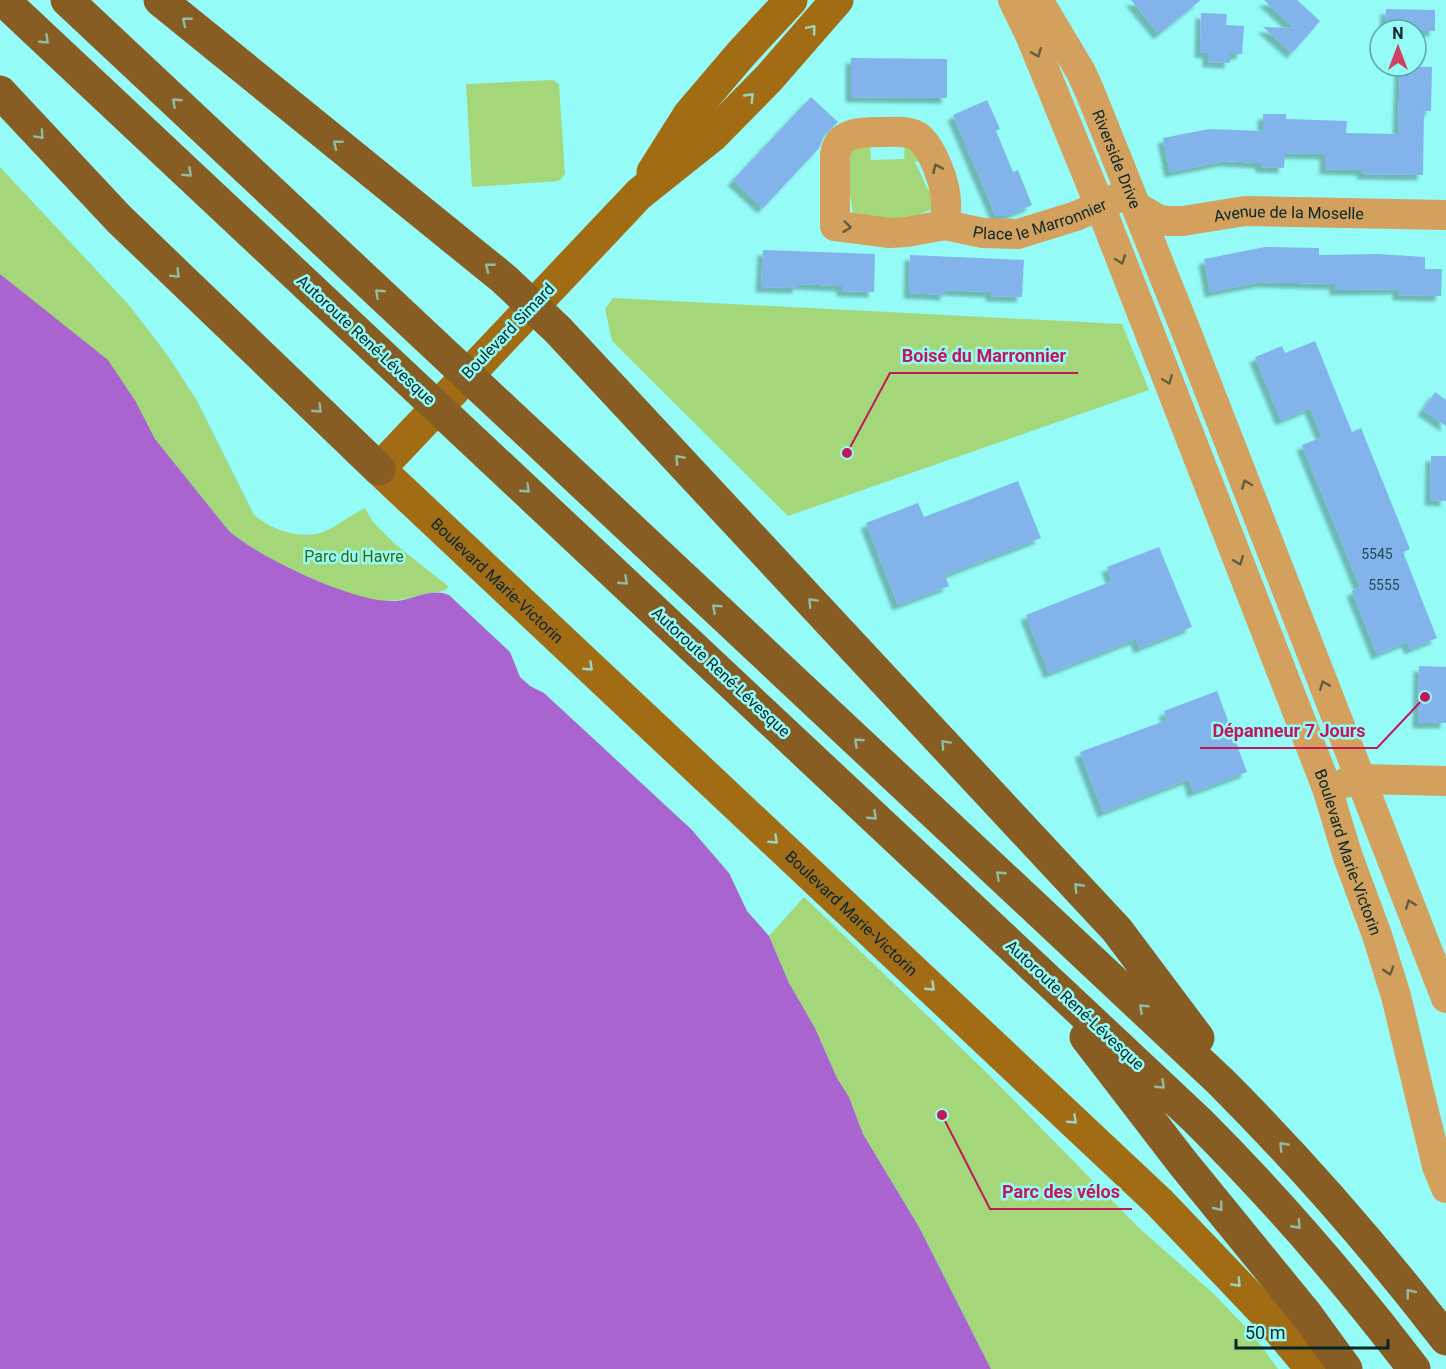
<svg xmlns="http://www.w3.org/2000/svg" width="1446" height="1369" viewBox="0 0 1446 1369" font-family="Roboto,sans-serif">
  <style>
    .green { fill: #a4d77a }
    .water { fill: #a964d0 }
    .building { fill: #82b3ea; filter: url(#shadow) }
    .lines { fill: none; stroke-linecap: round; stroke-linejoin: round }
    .minor { stroke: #d3a05e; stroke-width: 30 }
    .major { stroke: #a26c14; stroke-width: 33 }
    .highway { stroke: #875d23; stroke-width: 33 }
    .oneway { stroke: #8fbca2 }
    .oneway2 { stroke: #98d7be }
    .oneway3 { stroke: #625d3f }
    .labels { text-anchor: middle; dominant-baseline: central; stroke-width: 5; stroke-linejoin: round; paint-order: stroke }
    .number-label { font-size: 14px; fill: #244a57 }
    .street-label { font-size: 16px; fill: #052726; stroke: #95fbf7 }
    .park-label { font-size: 16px; fill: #3c640e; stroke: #95fbf7 }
    .leader { fill: none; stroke: #c2185b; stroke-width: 2 }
    .callout-dot { fill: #c2185b; stroke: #95fbf7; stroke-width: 2 }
    .callout-label { font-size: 18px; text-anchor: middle; font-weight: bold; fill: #c2185b; stroke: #95fbf7; stroke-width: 5; stroke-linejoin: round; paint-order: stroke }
  </style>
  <defs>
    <filter id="shadow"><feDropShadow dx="-5.5" dy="5.5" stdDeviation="1.5" flood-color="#0004"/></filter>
  </defs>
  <rect width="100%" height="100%" fill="#95fbf7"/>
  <path class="green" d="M553,80L559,84L565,174L559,181L472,187L466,84Z
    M905,140L923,158L915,162L928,190L934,189L933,209L900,222L853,214L845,161L854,142L870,141L871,160L904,159Z
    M0,167L129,305L168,356L196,399L254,515C271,529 297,539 320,533C336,528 350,515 365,508L373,522L395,544L449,587C441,594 434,591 424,594C410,598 398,601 383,601C345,598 258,557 229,531L155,439L136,402L25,296L0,274Z
    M613,298L1122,324L1149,390L788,516L612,341L605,309Z
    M804,897L987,1073L1139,1228L1215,1295L1253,1335L1278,1369H991L919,1227L863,1134L849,1097L837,1078L815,1028L789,983L769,936Z"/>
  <path class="water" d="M0,274L108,360L136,402L155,439L229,531C260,558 354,603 395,601C413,600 431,587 449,595L510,652L520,677L530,686L544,693L691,829L729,873L747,911L769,936L789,983L815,1028L837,1078L849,1097L863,1134L919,1227L991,1369H0Z"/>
  <path class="building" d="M1131,0H1201L1159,34Z
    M1264,0H1297L1320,21L1292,53L1263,27L1294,28Z
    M1386,9L1435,10V31L1385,30Z
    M1201,13L1227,14L1226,25L1244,26L1242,54H1230V63L1208,62V53L1200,52Z
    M851,58L947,59V98L851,97Z
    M1400,66L1432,67L1431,111H1424L1423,175L1362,174L1363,170L1325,169V154L1285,153L1284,168L1261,167V163L1225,161L1170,172L1163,138L1209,129L1263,131V114H1286V119L1347,121L1346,133L1398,134Z
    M811,97L838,122L824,136L819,148L763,208L733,180Z
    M987,100L1000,129L996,131L1013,172L1018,170L1032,205L1006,216H996L953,115Z
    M1265,247L1319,248V255L1378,254L1425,257V269H1442L1441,296L1398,295V289L1335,290V284L1261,282L1210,292L1204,259Z
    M763,250L875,254L874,292L842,291V286L798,284V288L761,287Z
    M910,255L1024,260L1022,297L991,296V292L946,290V295L909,293Z
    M1315,341L1352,432L1361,428L1410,549L1403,552L1437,638L1410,649L1407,642L1377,654L1352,591L1360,587L1302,445L1322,437L1310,408L1281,420L1255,357L1282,346L1285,353Z
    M1435,392L1446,400V426L1423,410Z
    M1431,456H1446V501L1430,500Z
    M1018,481L1041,538L945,575L949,586L898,605L866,523L918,503L924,517Z
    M1159,547L1192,627L1139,648L1136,639L1049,673L1026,615L1112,581L1107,567Z
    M1419,666L1446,667V723H1418Z
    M1217,691L1247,772L1193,792L1189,779L1103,812L1080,752L1167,720L1164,711Z"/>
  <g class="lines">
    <g class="minor">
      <path id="s1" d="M1013,0L1031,37L1106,221L1327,788L1348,857L1377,935L1396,996L1437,1166L1446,1188"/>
      <path id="s2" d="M1038,0L1081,72L1090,92L1184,326L1446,998"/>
      <path id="s3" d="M1137,207L1159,220L1169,221H1183L1245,211L1446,215"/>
      <path id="s4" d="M945,225C945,217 947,209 946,202C946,184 933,150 920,138C910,130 897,132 885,132C866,132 839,130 835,154V226L890,233L907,232L945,225L983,233L1018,234L1076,216L1117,198"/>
      <path d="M1345,783L1361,779L1446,781"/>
    </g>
    <g class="major">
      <path id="s5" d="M837,0L769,78L713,135L639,194L379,469L1159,1202L1263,1311L1312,1369"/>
      <path d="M653,172L689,115L741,54L791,0"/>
    </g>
    <path class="highway" d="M3,0L1198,1121C1276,1199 1347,1281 1414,1369
      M67,0L1220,1081C1301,1162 1376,1248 1446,1339
      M160,0L504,279L558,330L1117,930L1198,1038
      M0,92L119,219L379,469
      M1086,1037L1182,1162L1306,1314L1346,1369"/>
  </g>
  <defs><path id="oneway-chevron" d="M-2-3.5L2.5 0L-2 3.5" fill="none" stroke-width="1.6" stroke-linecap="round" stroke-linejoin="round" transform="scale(1.5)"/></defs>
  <g class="oneway">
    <use href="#oneway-chevron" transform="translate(186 21) rotate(-141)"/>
    <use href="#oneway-chevron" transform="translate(45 40) rotate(43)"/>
    <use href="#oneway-chevron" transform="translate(176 102) rotate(-137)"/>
    <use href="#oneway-chevron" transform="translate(40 135) rotate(47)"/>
    <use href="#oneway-chevron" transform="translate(337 144) rotate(-141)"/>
    <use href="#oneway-chevron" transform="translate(188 173) rotate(43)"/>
    <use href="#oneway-chevron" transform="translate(489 267) rotate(-141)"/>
    <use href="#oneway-chevron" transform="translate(176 274) rotate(44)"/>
    <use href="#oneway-chevron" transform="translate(379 293) rotate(-137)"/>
    <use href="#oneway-chevron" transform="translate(318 409) rotate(44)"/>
    <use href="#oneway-chevron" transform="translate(679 459) rotate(-133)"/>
    <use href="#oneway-chevron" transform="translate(526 489) rotate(43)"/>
    <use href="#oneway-chevron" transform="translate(624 581) rotate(43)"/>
    <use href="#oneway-chevron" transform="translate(812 602) rotate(-133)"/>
    <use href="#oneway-chevron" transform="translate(716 608) rotate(-137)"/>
    <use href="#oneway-chevron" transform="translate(858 742) rotate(-137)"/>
    <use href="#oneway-chevron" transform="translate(945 744) rotate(-133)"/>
    <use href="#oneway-chevron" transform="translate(873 816) rotate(43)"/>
    <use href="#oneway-chevron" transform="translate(1000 875) rotate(-137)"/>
    <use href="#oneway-chevron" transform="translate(1078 887) rotate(-132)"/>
    <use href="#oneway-chevron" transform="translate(1143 1008) rotate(-137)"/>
    <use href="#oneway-chevron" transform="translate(1161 1085) rotate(44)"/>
    <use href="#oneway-chevron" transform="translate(1283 1146) rotate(-133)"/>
    <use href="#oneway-chevron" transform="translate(1219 1207) rotate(51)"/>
    <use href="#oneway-chevron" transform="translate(1297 1225) rotate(48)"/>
    <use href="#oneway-chevron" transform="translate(1410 1293) rotate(-128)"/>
  </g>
  <g class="oneway2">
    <use href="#oneway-chevron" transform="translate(812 29) rotate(-50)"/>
    <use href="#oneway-chevron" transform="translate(750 97) rotate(-46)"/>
    <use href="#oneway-chevron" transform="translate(589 667) rotate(43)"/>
    <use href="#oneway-chevron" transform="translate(774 840) rotate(43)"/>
    <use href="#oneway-chevron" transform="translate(931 987) rotate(43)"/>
    <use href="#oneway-chevron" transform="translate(1073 1120) rotate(43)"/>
    <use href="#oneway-chevron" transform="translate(1237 1283) rotate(47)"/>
  </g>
  <g class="oneway3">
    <use href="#oneway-chevron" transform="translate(1037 53) rotate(68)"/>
    <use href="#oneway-chevron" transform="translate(937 168) rotate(-114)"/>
    <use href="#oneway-chevron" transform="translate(847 227) rotate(7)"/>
    <use href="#oneway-chevron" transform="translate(1121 260) rotate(69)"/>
    <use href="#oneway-chevron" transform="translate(1168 380) rotate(68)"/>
    <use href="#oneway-chevron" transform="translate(1246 484) rotate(-111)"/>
    <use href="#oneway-chevron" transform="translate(1239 561) rotate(68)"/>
    <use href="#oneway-chevron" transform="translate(1324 685) rotate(-112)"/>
    <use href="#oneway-chevron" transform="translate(1410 904) rotate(-111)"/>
    <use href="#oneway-chevron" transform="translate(1389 971) rotate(73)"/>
  </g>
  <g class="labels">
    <g class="number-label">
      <text x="1377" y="554">5545</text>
      <text x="1384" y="585">5555</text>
    </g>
    <g class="street-label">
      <text stroke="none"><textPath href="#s2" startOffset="178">Riverside Drive</textPath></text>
      <text stroke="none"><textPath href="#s4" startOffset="471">Place le Marronnier</textPath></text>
      <text stroke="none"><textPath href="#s3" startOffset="156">Avenue de la Moselle</textPath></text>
      <text transform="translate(508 331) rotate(-46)">Boulevard Simard</text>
      <text transform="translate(366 340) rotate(43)">Autoroute René-Lévesque</text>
      <text stroke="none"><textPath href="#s5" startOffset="819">Boulevard Marie-Victorin</textPath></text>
      <text transform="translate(721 672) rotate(43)">Autoroute René-Lévesque</text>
      <text stroke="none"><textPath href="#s1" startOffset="916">Boulevard Marie-Victorin</textPath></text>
      <text stroke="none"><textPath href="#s5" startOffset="1305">Boulevard Marie-Victorin</textPath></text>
      <text transform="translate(1075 1005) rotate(43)">Autoroute René-Lévesque</text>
    </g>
    <g class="park-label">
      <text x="354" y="556">Parc du Havre</text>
    </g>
  </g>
  <path class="leader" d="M847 453L890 373H1078M1425 697L1377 748H1200M942 1115L990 1209H1132"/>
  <g class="callout-dot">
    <circle cx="847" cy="453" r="6"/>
    <circle cx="1425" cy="697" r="6"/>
    <circle cx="942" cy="1115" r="6"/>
  </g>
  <g class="callout-label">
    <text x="984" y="362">Boisé du Marronnier</text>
    <text x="1289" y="737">Dépanneur 7 Jours</text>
    <text x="1061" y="1198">Parc des vélos</text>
  </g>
  <g transform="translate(1398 48)"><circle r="28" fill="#95fbf7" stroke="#5ba6a3" stroke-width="1.5"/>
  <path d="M0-4.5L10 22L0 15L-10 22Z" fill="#d0405f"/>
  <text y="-9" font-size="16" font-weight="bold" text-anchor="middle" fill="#052726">N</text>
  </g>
  <path d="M1236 1339v9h152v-9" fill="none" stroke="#052726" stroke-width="3"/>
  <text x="1245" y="1339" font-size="18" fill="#052726" stroke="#95fbf7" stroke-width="4.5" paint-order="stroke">50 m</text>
</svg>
